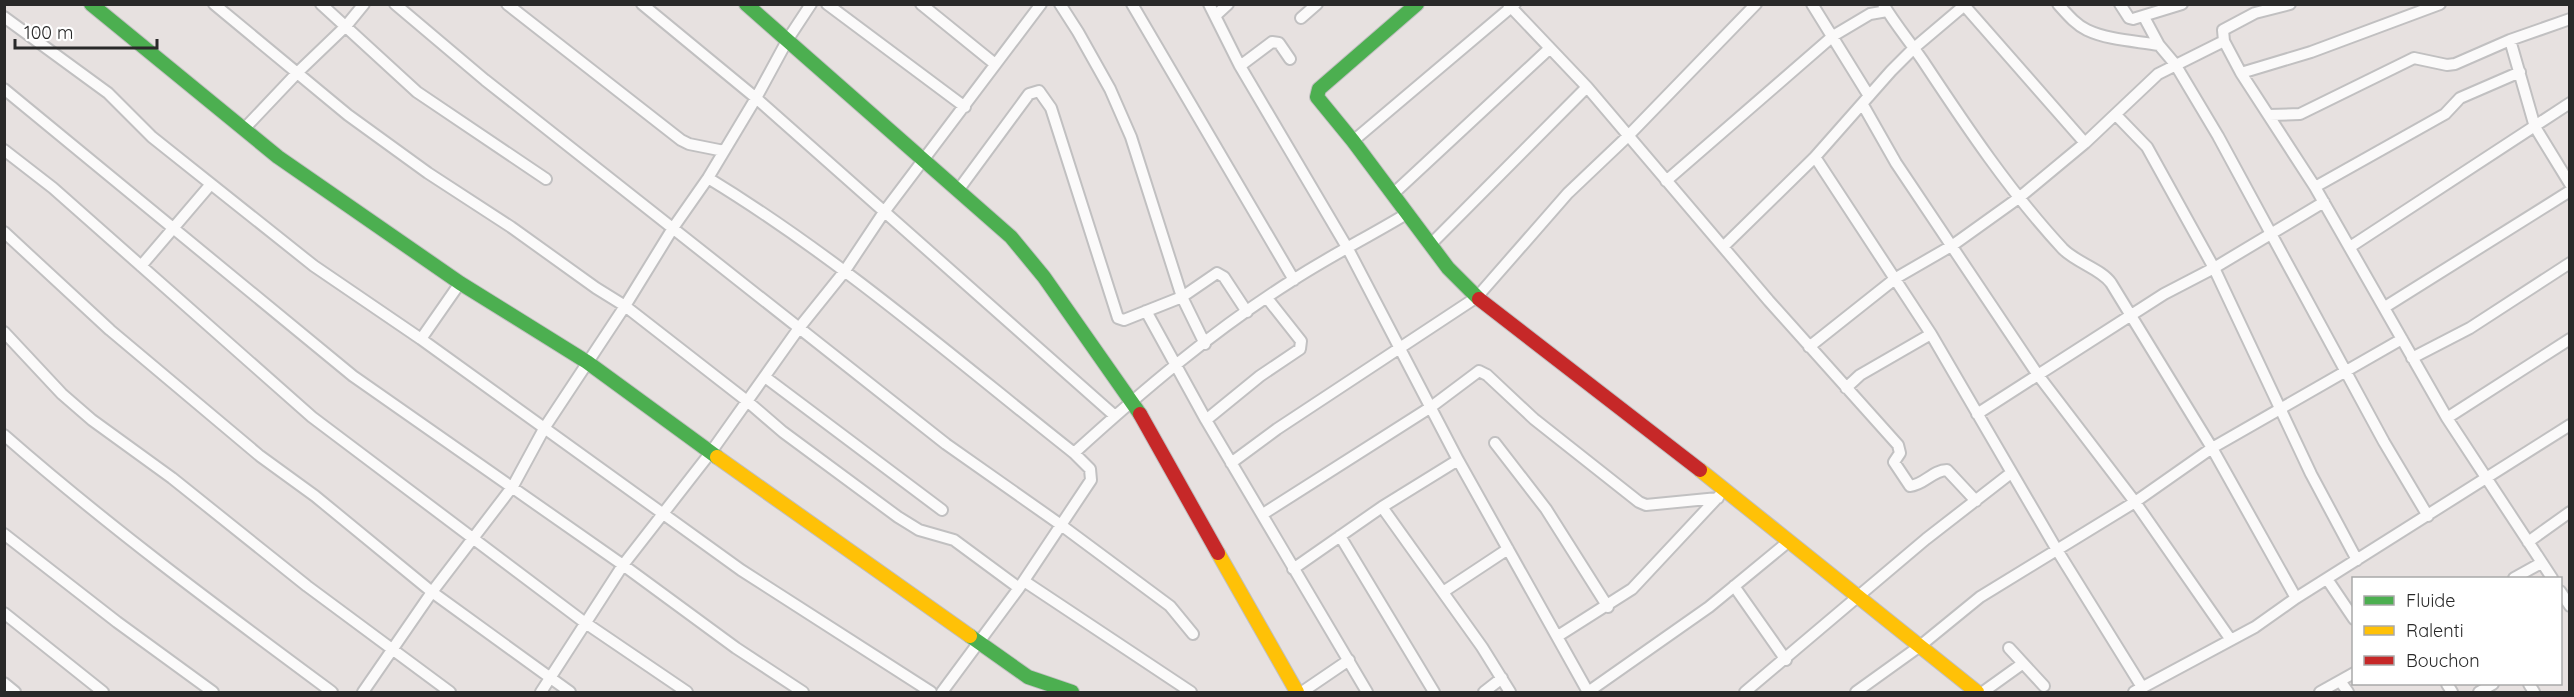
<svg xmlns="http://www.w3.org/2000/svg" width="2574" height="697" viewBox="0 0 2574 697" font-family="Quicksand,sans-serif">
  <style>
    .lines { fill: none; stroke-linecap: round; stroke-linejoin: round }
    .street-casing { stroke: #c1c0c1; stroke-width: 14 }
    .fast-casing { stroke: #c1c0c1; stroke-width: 16 }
    .slow-casing { stroke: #c1c0c1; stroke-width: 16 }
    .jam-casing { stroke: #c1c0c1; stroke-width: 16 }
    .street { stroke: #fbfafa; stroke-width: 10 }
    .fast { stroke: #4caf50; stroke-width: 14 }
    .slow { stroke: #ffc107; stroke-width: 14 }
    .jam { stroke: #c62828; stroke-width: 14 }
  </style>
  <rect width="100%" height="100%" fill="#e7e1e0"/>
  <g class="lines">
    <g class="street-casing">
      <path id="street" d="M214,4L348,115L428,173L511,227L596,288L625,306L747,401L783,432L898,517L919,530L954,540L1019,588
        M321,4L417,92L546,179
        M395,4L485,80L946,444L1061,525L1170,606L1193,634
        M507,4L681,140L689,144L724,151
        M642,4L756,98L1115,416
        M827,4L965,107
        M921,4L995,64
        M1060,4L1078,32L1110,89L1131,137L1182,297L1205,344
        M1132,4L1294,280
        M1209,4L1240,66L1348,249L1458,460L1588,692
        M1812,4L1869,96
        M1883,4C1895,24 1910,42 1923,61C1966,126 2010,192 2063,249C2077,263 2101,269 2111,283L2212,448L2296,598
        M1963,4L2085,143
        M2058,4C2067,14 2075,24 2087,30C2108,40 2136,41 2159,45
        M2120,4L2129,18L2133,19L2182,4
        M2290,4L2255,13L2223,30L2224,41L2241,73L2315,187L2447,418L2552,578
        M1215,16L1228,4
        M4,17L108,93L152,137L314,266L421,339L741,570L931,692
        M2144,17L2159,45L2175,64L2218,136L2384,442L2428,516
        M1301,18L1317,4
        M2510,40L2535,127L2570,184
        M1240,66L1272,42L1279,43L1290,59
        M2241,73L2311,52L2440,4
        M1587,87L1769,301L1898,445L1900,453L1894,462L1910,486C1924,485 1933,470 1947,470L1976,501
        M4,89L353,376L623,565L736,648L803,692
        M1863,105L1896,163L2038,375L2135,502L2231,640
        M2116,115L2147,147L2214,268L2311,474L2357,560
        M2269,115L2300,114L2414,58L2447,65L2455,64L2510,40L2570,19
        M244,129L298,72L346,26L364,4
        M1353,141L1515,4
        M4,150L53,188L312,417L584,622L687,692
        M1815,157L1931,334L2057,550L2142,687
        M708,178C838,257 955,359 1074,453L1090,469L1091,480L1019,588L942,692
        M1666,181L1833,36L1870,14L1887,11
        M2315,187L2445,114L2460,98L2520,72
        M959,189L1029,94L1039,91L1051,108L1118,318L1124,320L1182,297L1217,273L1224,277L1247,312
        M1394,193L1549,49
        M4,232L110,330L260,456L315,496L432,592L570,692
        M1431,244L1587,87L1508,4
        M1723,247L1815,157L1891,71L1914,48L1966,4
        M2350,247L2570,103
        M141,266L211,184
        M2385,307L2570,191
        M1146,311L1206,420L1367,692
        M4,332L62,394L92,420L172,478L307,586L450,692
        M421,339L460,283
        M1809,347L1896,278L1953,245L2020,197L2085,143L2158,74L2224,41
        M2412,358L2470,328L2570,263
        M765,377L942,510
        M1846,388L1860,375L1931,334
        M1977,414L2164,294L2214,268L2324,202
        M2447,418L2570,339
        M1206,420L1260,376L1300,349L1301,341L1267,298
        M4,435C109,527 220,609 332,692
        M1495,443L1546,509L1608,607
        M1074,453C1142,391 1215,329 1293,280C1330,256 1370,236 1408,213
        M1231,463L1277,429L1477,297L1568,193L1628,136L1756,4
        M1382,507L1482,647L1510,692
        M1263,514L1431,407L1479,371L1487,375L1534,419L1639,502L1646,505L1718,498
        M4,534L117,622L213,692
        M1340,536L1434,692
        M2528,542L2570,512
        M1293,569L1382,507L1458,460
        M2514,578L2541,563
        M2327,579L2354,619
        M1024,581L1191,692
        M1734,586L1786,660
        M2560,591L2570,606
        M1443,592L1508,549
        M4,613L103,692
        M1558,636L1632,589L1719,496
        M2009,648L2044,686
        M2340,681L2348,692
        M4,683L15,692
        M2447,684L2452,692
        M2529,684L2534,692
        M363,692L432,592L513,486L545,427L625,306L673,228L708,178L756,98L788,39L811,4
        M541,692L623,565L711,452L799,328L844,272L884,212L1041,4
        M1302,692L1349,660
        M1484,692L1502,678
        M1588,692L1709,607L1788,542
        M1745,692L1926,539L2011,473
        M1856,692L1920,646L1980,597L2135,502L2212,448L2402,339
        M1983,692L2022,664
        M2134,692L2255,627L2296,598L2570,425
        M2320,692L2354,673
        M2479,692L2493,684"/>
    </g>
    <g class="fast-casing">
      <path id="fast" d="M91,4L278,157L460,283L587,362L717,457
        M746,4L1011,237L1044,277L1140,414
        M1417,4L1319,89L1317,97L1353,141L1448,268L1479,299
        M970,636L1028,677L1072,692"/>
    </g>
    <g class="slow-casing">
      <path id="slow" d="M717,457L970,636
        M1700,470L1977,692
        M1218,553L1297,692"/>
    </g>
    <g class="jam-casing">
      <path id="jam" d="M1479,299L1700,470
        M1140,414L1218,553"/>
    </g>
    <use href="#street" class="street"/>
    <use href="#fast" class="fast"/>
    <use href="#slow" class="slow"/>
    <use href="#jam" class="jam"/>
  </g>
  <rect width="2574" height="697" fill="none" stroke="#292929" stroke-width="12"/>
  <rect x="2352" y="577" width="210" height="108" fill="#ffffff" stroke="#a9a9a9" stroke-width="1.5"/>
  <rect x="2364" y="596" width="30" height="9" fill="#4caf50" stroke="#a9a9a9" stroke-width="1.5"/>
  <text x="2406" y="607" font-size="18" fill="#292929">Fluide</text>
  <rect x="2364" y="626" width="30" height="9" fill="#ffc107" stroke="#a9a9a9" stroke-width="1.5"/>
  <text x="2406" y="637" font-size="18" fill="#292929">Ralenti</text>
  <rect x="2364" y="656" width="30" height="9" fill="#c62828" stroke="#a9a9a9" stroke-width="1.5"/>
  <text x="2406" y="667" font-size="18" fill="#292929">Bouchon</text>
  <path d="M15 39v9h142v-9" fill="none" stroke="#292929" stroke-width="3"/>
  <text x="24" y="39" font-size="18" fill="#292929" stroke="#ffffff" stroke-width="4.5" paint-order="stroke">100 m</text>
</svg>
